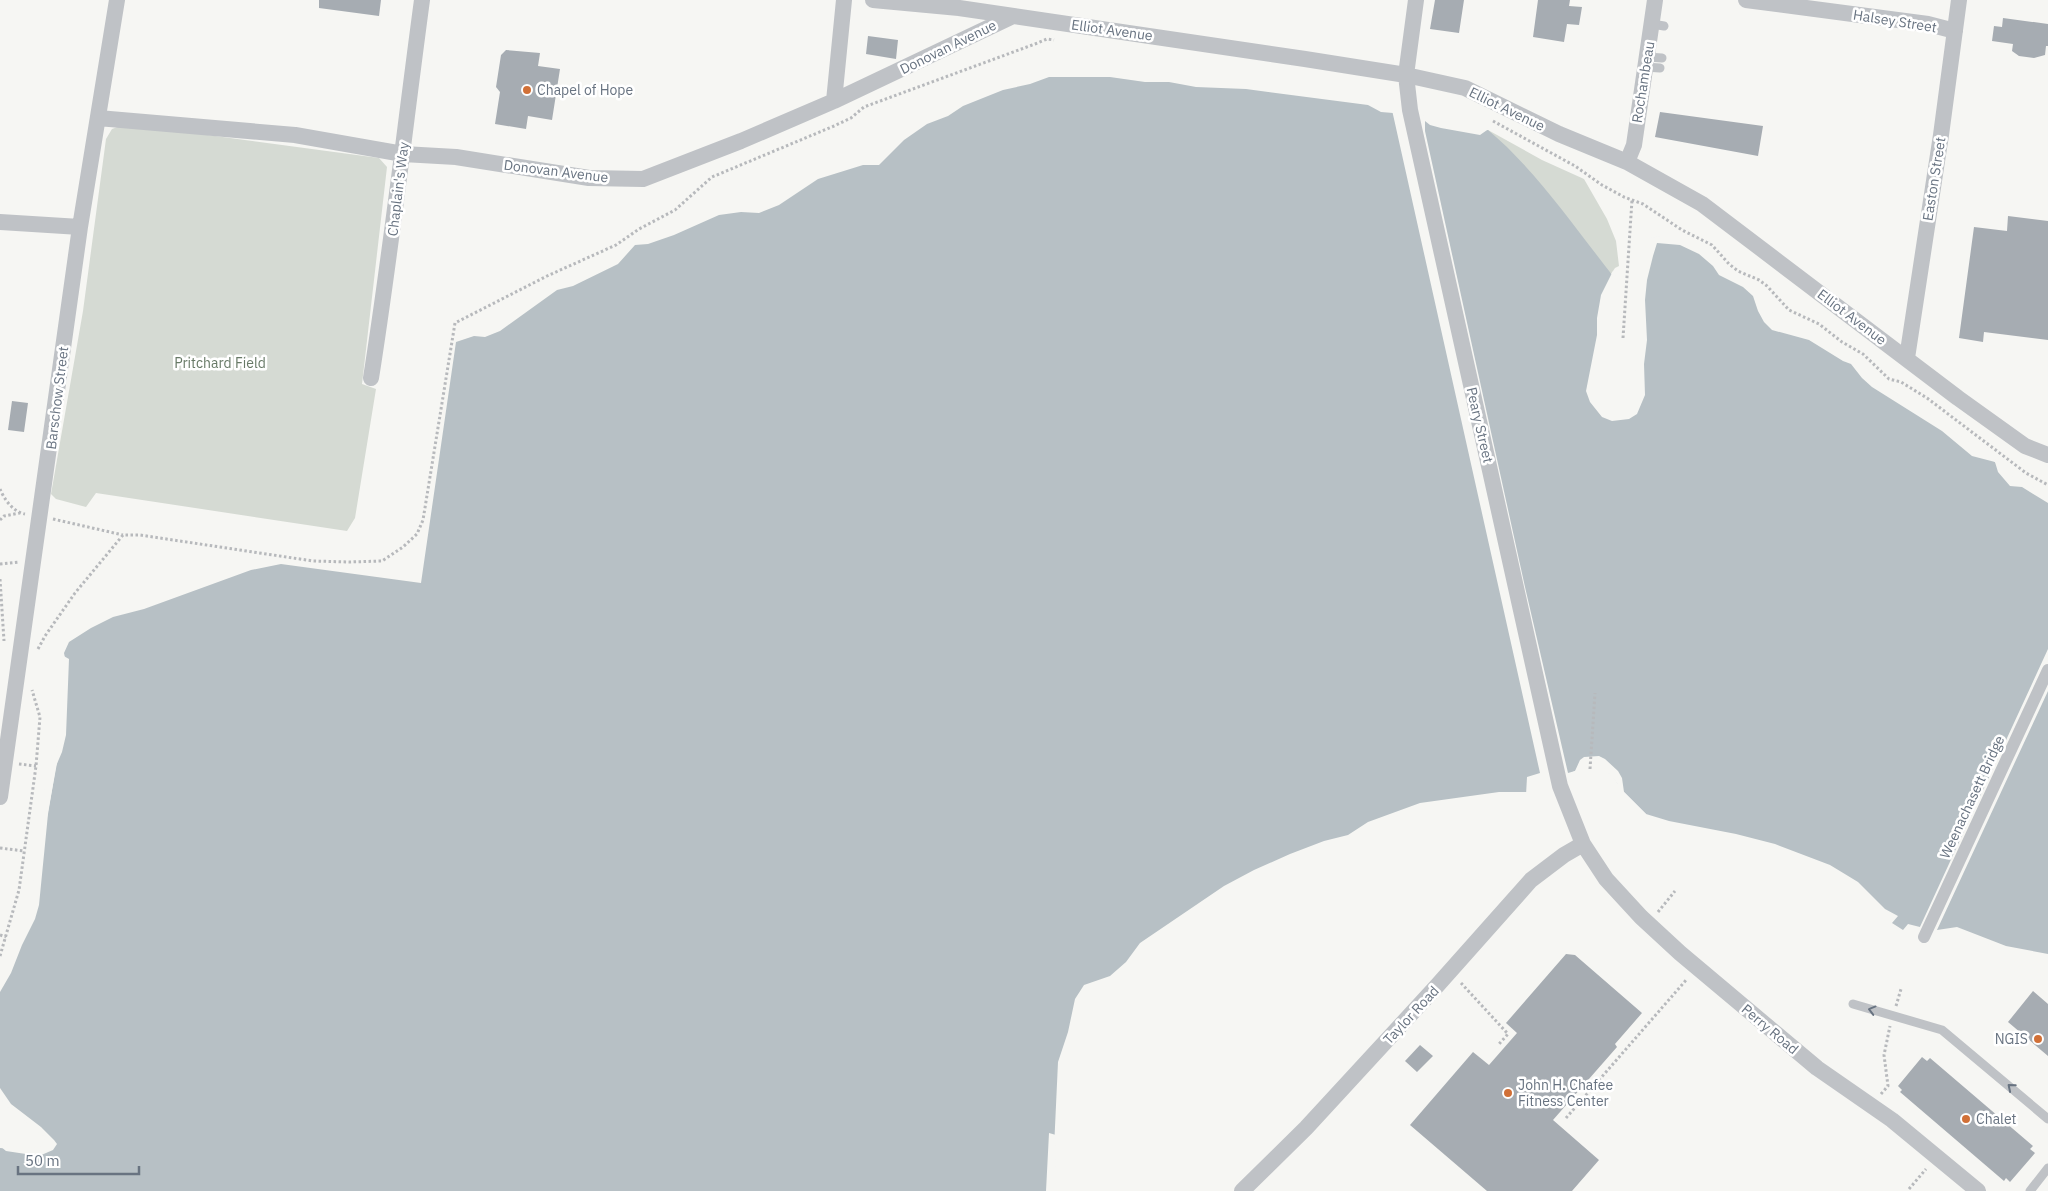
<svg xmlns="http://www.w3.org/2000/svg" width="2048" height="1191" viewBox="0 0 2048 1191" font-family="'IBM Plex Sans',sans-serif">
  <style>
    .green { fill: #d5dad3 }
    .water { fill: #b7c0c5 }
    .pier { fill: #f6f6f3 }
    .building { fill: #a6acb2 }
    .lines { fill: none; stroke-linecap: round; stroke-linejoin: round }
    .path { stroke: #b7b9bc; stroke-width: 3; stroke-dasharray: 2.5 2.5; stroke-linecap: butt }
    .service { stroke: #bfc2c6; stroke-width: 9 }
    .pedestrian { stroke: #bfc2c6; stroke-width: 12 }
    .minor { stroke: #bfc2c6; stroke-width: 16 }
    .oneway { stroke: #687381 }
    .poi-dot { fill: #d17037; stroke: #fff; stroke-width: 2 }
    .labels { text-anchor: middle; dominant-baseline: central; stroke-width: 5; stroke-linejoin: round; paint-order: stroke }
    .street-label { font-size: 14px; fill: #687381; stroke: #fff }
    .poi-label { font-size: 14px; fill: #687381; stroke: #fff; text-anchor: start }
    .park-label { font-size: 14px; fill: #677966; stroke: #fff }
  </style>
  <rect width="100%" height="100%" fill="#f6f6f3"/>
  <path class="green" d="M126,124L379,158L387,167L362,384L376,389L355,518L347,531L96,493L86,507L56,499L51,494L83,311L106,139L112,129Z
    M1441,128L1488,130L1542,160L1584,179L1607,219L1616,241L1619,266L1615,268L1607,280Z"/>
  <path class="water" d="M1049,77H1110L1145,82H1169L1196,87L1246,89L1368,105L1381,112L1393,113L1476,131L1488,130C1534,168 1576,229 1613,276L1609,284L1604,398C1614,409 1622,403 1633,396L1651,240L1693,246L1732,280L1749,286L1774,317L1836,352L1855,360L1866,377L1995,462L2002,472L2048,498V958L2030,955L1972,936L1944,938L1920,927L1908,924L1903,930L1892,923L1898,916L1885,909L1858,882L1830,865L1775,844L1736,834L1669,821L1646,814L1624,792L1602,762L1591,761L1586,766L1542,786L1538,792H1499L1420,803L1368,822L1348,835L1324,841L1290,854L1254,870L1224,886L1140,943L1126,962L1110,976L1084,985L1075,999L1068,1032L1058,1062L1053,1170L1050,1191H0V1148L40,1151L49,1138L17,1113L0,1092V985C16,959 34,912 35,882L60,747L66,663L64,653L69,642L91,628L113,617L144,609L251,570L281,564L421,583L456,342L474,336L485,337L500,331L557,290L573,286L618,264L635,245L648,244L674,235L719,215L741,212L759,213L779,205L818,179L863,165H879L904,140L927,124L948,116L963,106L1003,90L1030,84Z"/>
  <path class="pier" d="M1392,110L1427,116L1476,129L1490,128L1480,135L1441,128L1430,125L1425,121V131L1525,587L1568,773L1575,771L1580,760L1584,757L1599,756L1605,759L1618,771L1622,778L1624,792L1646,814L1645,816L1622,793L1617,783L1601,764H1592L1582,774L1578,782L1571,781V783L1543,788L1538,795H1526L1527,777L1540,773Z
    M1660,236L1691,242L1708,251L1733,278L1750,284L1775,315L1819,335L1838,350L1857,358L1868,375L1881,385L1904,399L1918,405L1967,441L1997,460L2003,471L2048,495V503L2022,487L2010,486L1998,472L1995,462L1972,456L1942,431L1872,387L1862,378L1851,364L1843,361L1809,340L1772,330L1764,322L1758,311L1753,296L1743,287L1719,275L1713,266L1699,254L1680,245L1657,243L1653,256L1647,280L1645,300L1647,340L1644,364L1645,395L1637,414L1629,419L1612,421L1602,417L1590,402L1586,391L1597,335V318L1601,295L1613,271L1616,276L1612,285L1614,323L1608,341L1610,368L1606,397L1610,401L1618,402L1627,399L1631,395L1636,365L1635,335L1639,259L1650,238Z
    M2048,649V691L1937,930L1957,927L2006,946L2048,954V961L2009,952L1972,939L1943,941L1919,929Z
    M62,655L69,659L66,735L62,752L56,766L48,814L39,905L35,919L22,945L11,973L0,992V980L7,969L32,898L37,825L51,756L57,746L59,690L63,663Z
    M0,1088L11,1104L41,1127L54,1140L57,1144L53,1150L39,1156L6,1151L0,1146L39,1148L46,1138L5,1105L0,1097Z
    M1049,1133L1056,1135L1055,1170L1052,1191H1046Z"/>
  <path class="building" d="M319,0H381L379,16L319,8Z
    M1435,0H1464L1459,33L1430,29Z
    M1538,0H1570L1569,6L1582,7L1579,25L1567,24L1564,42L1533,37Z
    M2003,18L2048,24V46H2046L2045,55L2034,58L2019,56L2012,51L2013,44L1992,41L1994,26L2002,27Z
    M868,36L898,40L896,59L866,54Z
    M506,50L540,53L538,66L560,69L552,120L528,116L526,129L495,124L500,92L496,87L501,55Z
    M1660,112L1763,126L1758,156L1655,137Z
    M2008,216L2048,221V340L1984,332L1983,342L1959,338L1974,227L2007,231Z
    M12,401L28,403L24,432L8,430Z
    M1566,954L1575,955L1642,1013L1615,1044L1617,1047L1553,1120L1599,1160L1572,1191H1487L1410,1125L1473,1052L1489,1065L1517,1033L1506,1023Z
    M2033,991L2048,1004V1056L2008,1022Z
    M1420,1045L1433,1056L1417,1072L1405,1061Z
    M1922,1057L1927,1061L1930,1058L2033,1146L2030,1149L2035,1153L2010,1182L2006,1178L2004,1181L1900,1092L1902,1090L1898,1086Z"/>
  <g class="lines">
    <path class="path" d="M1493,121L1575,166L1602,185L1624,197L1643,204L1682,230L1712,245L1729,264L1738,271L1759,280L1767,286L1789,310L1819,324L1842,342L1863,354L1889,379L1901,382L1927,398L2026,473L2048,485
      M1623,338L1632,200
      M0,489C4,499 13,512 25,514
      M53,519L123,535
      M0,520L4,516L20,513
      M0,564L19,562
      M0,579L4,641
      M38,649L45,636L75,593L123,535H140L313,561L349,562L382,561L403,547L417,534L423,520L455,323L547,276L616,245L639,229L675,210L712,177L834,126L851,118L864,107L1035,44L1047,39L1054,40
      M19,764L36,766
      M1590,769L1595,693
      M0,848L24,851
      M1658,912L1675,891
      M0,935L6,937
      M0,956L19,890L36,766L40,717L32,690
      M1461,983L1508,1034L1499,1044
      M1896,1006L1901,989
      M1881,1094L1888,1086L1884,1055L1890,1026
      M1566,1118L1687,979
      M1909,1189L1926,1169"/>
    <path class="service" d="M1652,24L1664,26
      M1647,57L1662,58
      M1645,67L1660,68
      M1853,1004L1942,1030L2048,1119
      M2030,1191L2048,1168"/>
    <path class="pedestrian" d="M1924,937L2048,670"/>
    <path class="minor" d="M873,0L959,8L1305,59L1406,75L1465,88L1559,134L1627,162L1702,204L1958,398L2025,446L2048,455
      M1416,0L1406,75L1410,110L1560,786L1583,844L1606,879L1641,917L1680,953L1817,1068L1892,1120L1978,1191
      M1746,0L1928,24L1955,31
      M834,101L844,0
      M98,118L295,135L403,154L456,157L589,178L643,179L741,141L834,101L1013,16
      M1627,162L1634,145L1655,0
      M0,222L80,227
      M1907,358L1941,135L1959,0
      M371,378C391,252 405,126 422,0
      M0,797L80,227L117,0
      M1242,1191L1306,1128L1435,988L1531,880L1564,855L1583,844"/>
  </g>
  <defs><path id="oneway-chevron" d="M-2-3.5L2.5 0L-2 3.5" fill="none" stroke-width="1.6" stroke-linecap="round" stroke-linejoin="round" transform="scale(1.25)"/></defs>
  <g class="oneway">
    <use href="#oneway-chevron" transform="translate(1872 1010) rotate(-165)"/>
    <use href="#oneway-chevron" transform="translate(2011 1087) rotate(-140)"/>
  </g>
  <g class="poi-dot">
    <circle cx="527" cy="90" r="5"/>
    <circle cx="2038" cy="1039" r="5"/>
    <circle cx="1508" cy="1093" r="5"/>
    <circle cx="1966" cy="1119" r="5"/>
  </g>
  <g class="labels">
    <g class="street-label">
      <text transform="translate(1895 21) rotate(9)">Halsey Street</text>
      <text transform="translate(1112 30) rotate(8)">Elliot Avenue</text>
      <text transform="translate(948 47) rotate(-26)">Donovan Avenue</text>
      <text transform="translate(1643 82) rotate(-81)">Rochambeau</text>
      <text transform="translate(1507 109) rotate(26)">Elliot Avenue</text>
      <text transform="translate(556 171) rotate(7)">Donovan Avenue</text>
      <text transform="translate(1934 179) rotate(-81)">Easton Street</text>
      <text transform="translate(398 189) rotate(-83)">Chaplain's Way</text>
      <text transform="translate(1852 317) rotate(37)">Elliot Avenue</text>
      <text transform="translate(57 398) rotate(-83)">Barschow Street</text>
      <text transform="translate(1480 425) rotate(77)">Peary Street</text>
      <text transform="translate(1972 797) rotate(-65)">Weenachasett Bridge</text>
      <text transform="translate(1411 1015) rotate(-47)">Taylor Road</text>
      <text transform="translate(1770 1029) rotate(40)">Perry Road</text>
    </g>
    <g class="poi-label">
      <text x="537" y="90">Chapel of Hope</text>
      <text x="2028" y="1039" text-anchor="end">NGIS</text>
      <text x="1518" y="1085">John H. Chafee<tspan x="1518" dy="16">Fitness Center</tspan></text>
      <text x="1976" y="1119">Chalet</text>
    </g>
    <g class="park-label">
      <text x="220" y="363">Pritchard Field</text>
    </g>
  </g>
  <path d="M18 1166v8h121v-8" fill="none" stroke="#687381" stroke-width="2.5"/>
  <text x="25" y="1166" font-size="15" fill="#687381" stroke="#ffffff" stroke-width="4" paint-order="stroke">50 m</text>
</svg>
